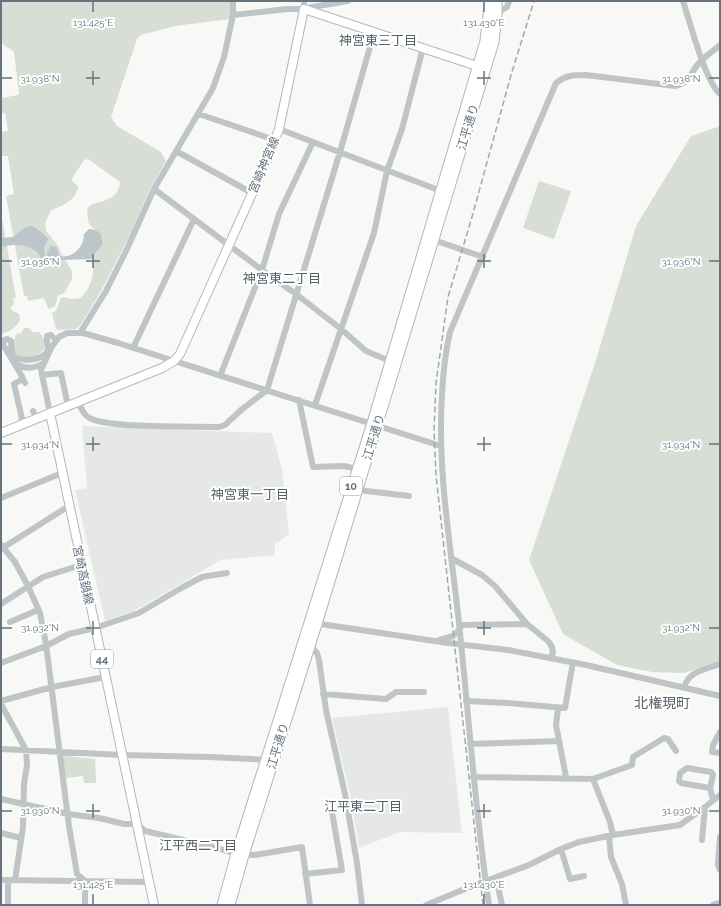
<svg xmlns="http://www.w3.org/2000/svg" width="721" height="906" viewBox="0 0 721 906" font-family="Raleway,'Noto Sans JP',sans-serif">
  <style>
    .built { fill: #e6e7e7 }
    .green { fill: #d8ddd5 }
    .water { fill: #bbc5ca }
    .lines { fill: none; stroke-linecap: round; stroke-linejoin: round }
    .major-casing { stroke: #b3b8bc; stroke-width: 10 }
    .highway-casing { stroke: #b3b7ba; stroke-width: 11 }
    .minor { stroke: #bfc4c7; stroke-width: 6 }
    .major { stroke: #fff; stroke-width: 8 }
    .highway { stroke: #fff; stroke-width: 9 }
    .rail { stroke: #a1a8ad; stroke-width: 1.5; stroke-dasharray: 6 3; stroke-linecap: butt }
    .ticks { fill: none; stroke: #65747f; stroke-width: 1.5 }
    .labels { text-anchor: middle; dominant-baseline: central; stroke-width: 4; stroke-linejoin: round; paint-order: stroke }
    .shield { fill: #fff; stroke: #939ea5; stroke-width: 1 }
    .shield-label { font-size: 11px; font-weight: bold; fill: #65747f }
    .street-label { font-size: 12px; fill: #65747f; stroke: #fff }
    .neighbourhood-label { font-size: 13px; fill: #56626a; stroke: #fff }
    .quarter-label { font-size: 14px; fill: #56626a; stroke: #fff }
    .ticks-label { font-size: 10px; text-anchor: middle; fill: #65747f; stroke: #fff; stroke-width: 4; stroke-linejoin: round; paint-order: stroke }
  </style>
  <rect width="100%" height="100%" fill="#f8f8f6"/>
  <path class="built" d="M82,426L272,433L282,469L289,534L275,544V555L221,560L134,611L105,621L75,490L87,488Z
    M448,707L462,833L400,832L359,848L350,795L332,718Z"/>
  <path class="green" d="M1,1H230V19L175,26L141,35L137,39L111,117L117,126L161,152L166,161L150,189L129,237L101,291L80,326L76,329L59,330L56,329L52,313L56,311L61,298L63,297L71,299L81,298C94,282 93,277 93,257C107,239 104,238 89,224C88,219 86,212 88,208C91,200 118,205 120,182L88,159L84,160L73,177L72,181L78,186C78,199 61,207 51,210L45,223L46,231L58,246L61,253L72,271V279L65,292L58,296L55,306L49,309L48,308L44,298L28,301L27,296H24L6,196L14,194L8,156H1V132L8,131L5,113H1V98L18,95L19,94L14,52C11,48 4,47 2,43Z
    M720,126V661L684,673L652,672L617,665L563,634L529,560L596,360L636,226L691,136Z
    M539,181L571,191L554,239L523,228Z
    M1,213L16,298H13L14,304L11,307V310L19,314L20,320C17,326 9,333 1,334Z
    M24,328H29L33,332H39C59,355 24,361 16,355C11,350 15,340 16,334L21,333Z
    M65,756L95,759L96,783H84L83,776L65,778L63,758Z"/>
  <path class="water" d="M29,226C36,226 43,234 48,239L44,248L45,260L50,246L56,247L59,256C73,259 84,247 84,234L89,229C99,229 103,235 102,245L91,259L61,260L43,264L40,262C44,250 24,244 14,245C10,245 5,246 1,247V238L13,237L24,228Z"/>
  <g class="lines">
    <g class="major-casing">
      <path id="major" d="M50,413L154,905
        M1,433L162,368L174,361L180,354L268,158L279,129L304,9L483,68"/>
    </g>
    <g class="highway-casing">
      <path id="highway" d="M222,905L236,854L372,423L485,41L488,16L489,1
        M230,905L244,855L317,624L494,42L497,13V1"/>
    </g>
    <path class="minor" d="M304,1V9
      M683,1C690,22 705,81 720,94
      M497,13L507,7L509,1
      M233,15L287,9H304L312,7L348,1
      M199,114L275,140
      M279,129L441,191
      M176,151L252,193
      M154,189L262,270L296,294L341,329L366,351L390,361
      M431,239L483,257
      M80,333L106,291L127,249L154,189L213,88L224,57L233,15V1
      M1,341L20,373L25,383
      M3,344L4,340L7,339L11,341C12,346 10,351 14,356C21,363 46,360 48,349C48,345 46,340 47,336L51,335L56,340
      M133,348L194,219
      M15,363C25,370 34,369 44,363
      M42,375L61,373L68,406
      M220,376L262,270L279,214L313,142
      M299,400L313,467L344,466L357,469
      M78,402C81,407 83,414 88,417C104,429 195,426 219,427L225,425L241,410L267,390L340,152L374,33
      M315,405L374,233L387,171L402,129L423,48
      M33,411L37,418
      M50,413L41,370L51,348L59,337L67,333H83L118,343L441,446
      M19,426L22,419L21,414L14,384L21,380L22,376
      M358,490L409,496
      M1,498L62,473
      M1,545L15,562L28,586L40,613L46,644L69,826L77,874L85,881V905
      M1,549L69,506
      M451,558L482,575L495,586L527,624L548,641L552,647L553,652L551,658
      M1,604L43,577L81,565
      M10,622L38,610
      M314,623L448,643L508,650L586,665L720,696
      M459,625L527,624
      M439,640L453,636L460,629
      M310,645L317,653L319,660L326,710L345,794L357,863L362,905
      M1,663L46,646L69,634L95,628L139,613L183,587L202,577L227,573
      M684,688C688,671 706,669 720,664
      M323,694L386,699L396,692H424
      M1,701L52,687L105,677
      M466,701L507,703L565,708L573,662
      M1,704L26,750L27,765L24,784L23,827L15,880
      M558,709L556,725L566,777
      M720,732L713,745L712,752L720,753
      M470,744L559,741
      M1,749L122,755L209,757L269,760
      M473,777L593,779L632,765L633,757L664,738L668,739L676,751
      M593,779L610,822L613,835
      M710,788L681,783L679,781L680,773L687,768L711,772L713,775L710,788L713,800
      M1,799L68,814L99,818L124,824H137L145,831L217,848L236,854L255,855L302,847L310,905
      M1,833L21,838
      M609,836L611,857L622,884L626,905
      M720,837L718,865L720,870
      M702,840L705,807
      M561,849L570,879L584,876
      M305,874L342,870L332,812
      M496,878L502,905
      M1,880L149,882
      M8,905V880
      M426,905L472,886L529,865L561,849L579,842L613,835L680,825L705,807L720,795
      M489,905C475,811 469,717 459,623C451,547 437,471 442,395C443,374 445,353 450,332L556,83C566,75 574,75 586,75L675,86C692,82 689,75 698,64C704,57 713,51 720,45
      M713,905L720,903"/>
    <use href="#major" class="major"/>
    <use href="#highway" class="highway"/>
    <path class="rail" d="M483,905L436,475L434,430L436,383L448,297L472,217L511,75L534,1"/>
  </g>
  <path class="ticks" d="M93,2V12M484,2V12M93,71V85M484,71V85M2,78H12M86,78H100M477,78H491M709,78H719M93,254V268M484,254V268M2,261H12M86,261H100M477,261H491M709,261H719M93,437V451M484,437V451M2,444H12M86,444H100M477,444H491M709,444H719M93,621V635M484,621V635M2,628H12M86,628H100M477,628H491M709,628H719M93,804V818M484,804V818M2,811H12M86,811H100M477,811H491M709,811H719M93,894V904M484,894V904"/>
  <g class="labels">
    <g class="shield">
      <rect x="340" y="477" width="22" height="18" rx="3"/>
      <rect x="91" y="650" width="22" height="18" rx="3"/>
    </g>
    <g class="shield-label">
      <text x="351" y="486">10</text>
      <text x="102" y="659">44</text>
    </g>
    <g class="street-label">
      <text transform="translate(468 127) rotate(-73)">江平通り</text>
      <text transform="translate(264 165) rotate(-67)">宮崎神宮線</text>
      <text transform="translate(374 437) rotate(-73)">江平通り</text>
      <text transform="translate(83 575) rotate(78)">宮崎高鍋線</text>
      <text transform="translate(278 746) rotate(-73)">江平通り</text>
    </g>
    <g class="neighbourhood-label">
      <text x="378" y="40">神宮東三丁目</text>
      <text x="282" y="278">神宮東二丁目</text>
      <text x="250" y="494">神宮東一丁目</text>
      <text x="363" y="806">江平東二丁目</text>
      <text x="198" y="845">江平西二丁目</text>
    </g>
    <g class="quarter-label">
      <text x="662" y="703">北権現町</text>
    </g>
  </g>
  <g class="ticks-label">
    <text x="93" y="26">131.425°E</text>
    <text x="484" y="26">131.430°E</text>
    <text x="40" y="82">31.938°N</text>
    <text x="681" y="82">31.938°N</text>
    <text x="40" y="265">31.936°N</text>
    <text x="681" y="265">31.936°N</text>
    <text x="40" y="448">31.934°N</text>
    <text x="681" y="448">31.934°N</text>
    <text x="40" y="631">31.932°N</text>
    <text x="681" y="631">31.932°N</text>
    <text x="40" y="814">31.930°N</text>
    <text x="681" y="814">31.930°N</text>
    <text x="93" y="888">131.425°E</text>
    <text x="484" y="888">131.430°E</text>
  </g>
  <rect width="721" height="906" fill="none" stroke="#65747f" stroke-width="4"/>
</svg>
